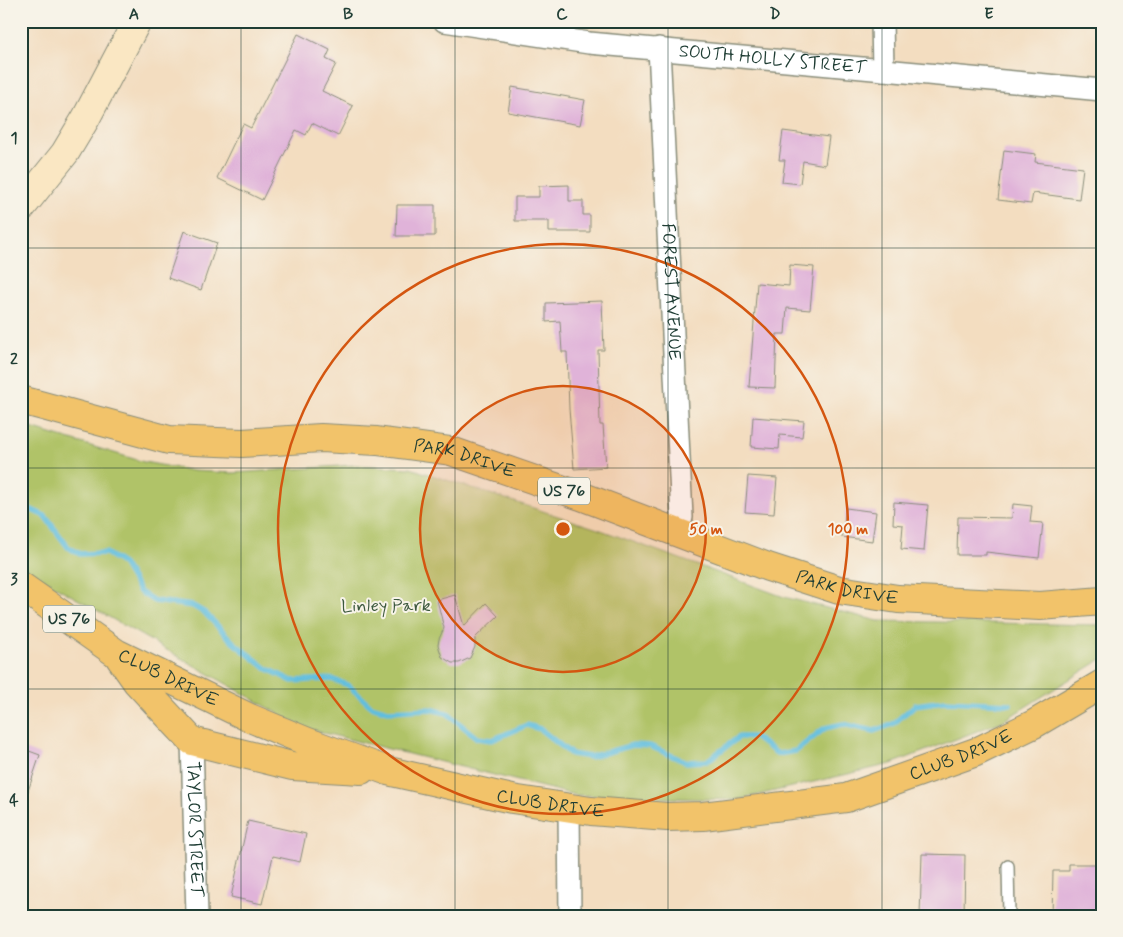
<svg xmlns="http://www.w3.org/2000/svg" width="1123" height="937" viewBox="0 0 1123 937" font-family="Mynerve,sans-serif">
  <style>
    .green { fill: #b0c367; stroke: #68804e }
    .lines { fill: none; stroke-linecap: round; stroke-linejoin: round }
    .stream { stroke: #60bede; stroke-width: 5.5 }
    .building { fill: #e0b3d9 }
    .lane-casing { stroke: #898d7a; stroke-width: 14 }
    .street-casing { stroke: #898d7a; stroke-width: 24 }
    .secondary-casing { stroke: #898d7a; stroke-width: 30 }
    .primary-casing { stroke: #898d7a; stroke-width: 30 }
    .lane { stroke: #fff; stroke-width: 11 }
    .street { stroke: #fff; stroke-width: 21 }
    .secondary { stroke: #fae7c3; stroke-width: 28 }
    .primary { stroke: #f2c36a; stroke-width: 28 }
    .grid { fill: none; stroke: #1f3d34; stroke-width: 1; stroke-opacity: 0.55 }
    .ring { fill: none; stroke: #d45610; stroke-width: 2.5 }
    .labels { text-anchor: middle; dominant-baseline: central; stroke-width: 4; stroke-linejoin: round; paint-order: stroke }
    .shield { fill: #f7f3e8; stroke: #60746a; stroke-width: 1 }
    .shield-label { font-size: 16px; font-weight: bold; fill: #1f3d34 }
    .street-label { font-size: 18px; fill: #1f3d34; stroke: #f7f3e8 }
    .park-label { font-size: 18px; fill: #3c583e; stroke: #f7f3e8 }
    .centre { fill: #d45610; stroke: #f7f3e8; stroke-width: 2.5 }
    .ring-label { font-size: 15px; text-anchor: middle; font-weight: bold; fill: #d45610; stroke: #f7f3e8; stroke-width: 4; stroke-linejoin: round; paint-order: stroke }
    .neatline { fill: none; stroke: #1f3d34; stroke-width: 2 }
    .grid-label { font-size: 16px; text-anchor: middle; font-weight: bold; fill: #1f3d34 }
  </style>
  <rect width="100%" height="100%" fill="#f7f3e8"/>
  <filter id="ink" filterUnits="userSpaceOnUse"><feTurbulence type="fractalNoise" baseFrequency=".02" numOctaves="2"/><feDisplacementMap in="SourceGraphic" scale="10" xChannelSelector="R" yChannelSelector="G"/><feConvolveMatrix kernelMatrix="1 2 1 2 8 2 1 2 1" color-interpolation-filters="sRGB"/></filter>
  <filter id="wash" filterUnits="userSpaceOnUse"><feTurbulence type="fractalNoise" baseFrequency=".0096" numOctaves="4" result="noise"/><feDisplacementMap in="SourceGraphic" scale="20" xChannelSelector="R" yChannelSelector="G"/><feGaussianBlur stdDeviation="1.12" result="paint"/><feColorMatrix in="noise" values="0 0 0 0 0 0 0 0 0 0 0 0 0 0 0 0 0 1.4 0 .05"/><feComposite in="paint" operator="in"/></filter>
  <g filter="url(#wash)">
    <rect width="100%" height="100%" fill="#f3ddc0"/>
    <path class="green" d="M21,425L144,462L193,471L233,473L356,465L410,468L598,529L784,597L878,621L1102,625V659L1003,721L891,764L736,800L575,795L304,728L21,567Z"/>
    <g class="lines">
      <path class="stream" d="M21,505L45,516L68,547L80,554L106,553L123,564L140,592L154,601L193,606L205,613L234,643L266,668L292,681L331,679L348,685L371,706L388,711L430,709L447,713L477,738L492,740L527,725L540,729L571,754L590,757L633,745L650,746L686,762L707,761L739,737H754L778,754L796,751L825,728L843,724L874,731L893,724L915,705L945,701L1010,704"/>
    </g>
    <g id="blocks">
      <path class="building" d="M298,34L330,50L326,59L336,64L322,91L353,106L338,136L312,123L306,135L296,130L262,200L217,178L243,124L251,128Z
        M512,87L585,100L580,125L508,112Z
        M783,131L829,137L825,165L803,161L800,184L782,182L785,160H779Z
        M1004,150L1036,154L1035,162L1083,168L1079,199L1033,193L1031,204L998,200Z
        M569,185V201H583V215H590V232H549V221H515V197H539V186Z
        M397,205H435V236H396Z
        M184,231L217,243L201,290L168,278Z
        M790,265L814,267L810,310L787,308L785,334H777L775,388L749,387L757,283L789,286Z
        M602,301L604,350H598L600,425H603L606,467L574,469L569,409L567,352H562L560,321L546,322V303Z
        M753,417L804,421L802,437L780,435L779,449L751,447Z
        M748,476L777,478L774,514L745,512Z
        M894,502L928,505L924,551L901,549L903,525L893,524Z
        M1013,504L1032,506L1030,522L1043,523L1039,558L986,552V555H957L958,517L1012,518Z
        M846,508L876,512L872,541L842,537Z
        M455,595L464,626L486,603L498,616L475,638V647L470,658L459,663H452L442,657L438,645L439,639L444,628L437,600Z
        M21,748L40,755L24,803H21Z
        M248,821L306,834L300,862L273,856L262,904L231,897Z
        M922,854L965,855L964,916H920Z
        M1069,864H1098L1097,916H1052L1053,871H1069Z"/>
    </g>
  </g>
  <g filter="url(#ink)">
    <use href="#blocks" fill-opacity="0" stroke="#898d7a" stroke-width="1"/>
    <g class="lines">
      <g class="lane-casing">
        <path id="lane" d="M1008,866L1009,916"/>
      </g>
      <g class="street-casing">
        <g id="street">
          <path id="s1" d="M444,21L589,43L1102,90"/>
          <path d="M882,21L883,70"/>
          <path id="s2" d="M659,48L682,517L678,533"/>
          <path id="s3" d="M192,741L197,916"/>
          <path d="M569,809L570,916"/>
        </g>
      </g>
      <g class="secondary-casing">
        <path id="secondary" d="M21,208L65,153L86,118L137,21"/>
      </g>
      <g class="primary-casing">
        <g id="primary">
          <path id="s4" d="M21,400L169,440L242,443L321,438L377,441L451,451L581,496L768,567L839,590L898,599L1040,606L1102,601"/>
          <path id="s5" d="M21,586L116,653L250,718L308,742L388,771L512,799L591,811L667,817L703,816L846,798L976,752L1034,724L1102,684"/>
          <path d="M120,658L137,682L192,741L292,766L361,770"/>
        </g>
      </g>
      <use href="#lane" class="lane"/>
      <use href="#street" class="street"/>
      <use href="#secondary" class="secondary"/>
      <use href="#primary" class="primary"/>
    </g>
  </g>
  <path class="grid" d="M241,21V916M455,21V916M668,21V916M882,21V916M21,248H1102M21,468H1102M21,689H1102"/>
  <circle cx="563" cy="529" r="143" fill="#d45610" fill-opacity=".12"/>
  <g class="ring">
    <circle cx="563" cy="529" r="143"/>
    <circle cx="563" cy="529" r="285"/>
  </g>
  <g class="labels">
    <g class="shield">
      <rect x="538" y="477.5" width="52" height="27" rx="4"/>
      <rect x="43" y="605.5" width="52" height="27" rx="4"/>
    </g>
    <g class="shield-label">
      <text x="564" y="491">US 76</text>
      <text x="69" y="619">US 76</text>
    </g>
    <g class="street-label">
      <text stroke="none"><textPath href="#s1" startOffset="331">SOUTH HOLLY STREET</textPath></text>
      <text stroke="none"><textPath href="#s2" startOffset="244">FOREST AVENUE</textPath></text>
      <text stroke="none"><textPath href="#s4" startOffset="451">PARK DRIVE</textPath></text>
      <text stroke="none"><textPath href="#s4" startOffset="856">PARK DRIVE</textPath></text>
      <text stroke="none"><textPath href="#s5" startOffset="174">CLUB DRIVE</textPath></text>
      <text stroke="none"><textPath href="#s5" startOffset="999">CLUB DRIVE</textPath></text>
      <text stroke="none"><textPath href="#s5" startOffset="579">CLUB DRIVE</textPath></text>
      <text stroke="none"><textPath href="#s3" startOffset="88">TAYLOR STREET</textPath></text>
    </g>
    <g class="park-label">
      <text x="386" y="606">Linley Park</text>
    </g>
  </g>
  <circle cx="563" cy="529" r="8" class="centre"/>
  <g class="ring-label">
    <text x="706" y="534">50 m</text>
    <text x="848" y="534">100 m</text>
  </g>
  <rect width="1123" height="937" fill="none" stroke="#f7f3e8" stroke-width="55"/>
  <rect x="28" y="28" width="1068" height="882" class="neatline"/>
  <g class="grid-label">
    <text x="134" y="19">A</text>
    <text x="348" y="19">B</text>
    <text x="562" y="19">C</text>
    <text x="775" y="19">D</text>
    <text x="989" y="19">E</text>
    <text x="14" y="143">1</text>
    <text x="14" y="364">2</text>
    <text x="14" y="584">3</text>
    <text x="14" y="805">4</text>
  </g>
</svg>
